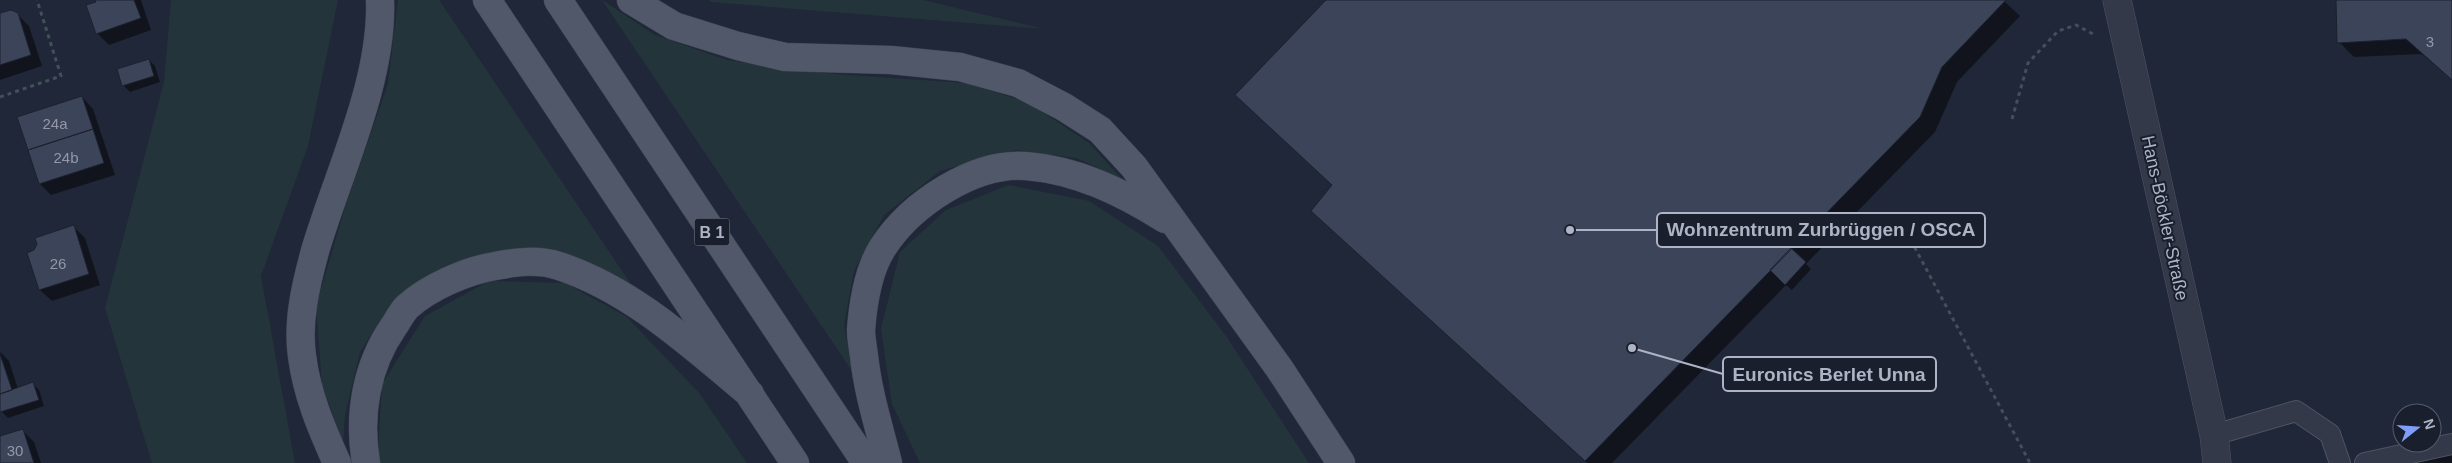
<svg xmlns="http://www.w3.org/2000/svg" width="2452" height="463" viewBox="0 0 2452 463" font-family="Arial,sans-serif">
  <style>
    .green { fill: #23353b }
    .shadow { fill: #0007 }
    .building { fill: #3c4459; stroke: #1b212f }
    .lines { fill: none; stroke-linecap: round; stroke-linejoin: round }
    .service-casing { stroke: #4e5463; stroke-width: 22 }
    .minor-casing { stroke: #4e5463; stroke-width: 29 }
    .primary-casing { stroke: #3d4352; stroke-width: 29 }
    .path { stroke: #405157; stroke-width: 3; stroke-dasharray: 4 4; stroke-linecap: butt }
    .service { stroke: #343949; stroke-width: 20 }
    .minor { stroke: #343949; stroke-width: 28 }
    .primary { stroke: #515869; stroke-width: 28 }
    .labels { text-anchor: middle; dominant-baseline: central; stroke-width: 4; stroke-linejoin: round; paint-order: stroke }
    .number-label { font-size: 15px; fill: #9298aa }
    .shield { fill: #191f2d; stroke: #818797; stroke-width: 1 }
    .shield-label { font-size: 16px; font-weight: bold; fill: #aeb4c5 }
    .street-label { font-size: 18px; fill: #aeb4c5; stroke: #191f2d }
    .leader { fill: none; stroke: #aeb4c5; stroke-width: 2 }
    .callout-dot { fill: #aeb4c5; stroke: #191f2d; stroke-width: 2 }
    .callout { fill: #191f2d; stroke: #aeb4c5; stroke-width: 2 }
    .callout-label { font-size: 19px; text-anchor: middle; font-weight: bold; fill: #aeb4c5 }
  </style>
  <rect width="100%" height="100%" fill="#202738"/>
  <path class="green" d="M171,0H338L308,146L261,276L295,463H152L105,308L164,82Z
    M398,0H439L635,290L509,251L450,265L392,303L360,352L345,415L343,443L322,385L316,306L345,208L388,84Z
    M602,0L655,35L727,60L835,74L966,83L1029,103L1089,143L1121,178L1076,158L1016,150L940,171L884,215L854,271L844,325L852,371Z
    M709,0H923L1044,29L711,2Z
    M1009,185L1089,201L1158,246L1226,336L1309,463H920L892,404L881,329L900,252L946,210Z
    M489,281L565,283L627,317L700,394L747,463H380L378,454L382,384L425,316Z"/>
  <path class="shadow" d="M97,0H141L151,30L109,45L97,33Z
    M1328,0H2003L2020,16L1957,82L1935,132L1806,264L1811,269L1792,290L1786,285L1612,463H1587L1328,226L1334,186Z
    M2338,0H2452V80L2422,54L2354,57L2339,42Z
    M17,14L29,26L42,66L0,80V15Z
    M149,60L155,66L160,82L130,92L124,86L119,70Z
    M82,97L93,109L115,175L51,195L40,184L18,118Z
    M73,226L85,238L100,285L52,301L40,290L28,253L35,251L39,244Z
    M0,352L9,361L18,389L33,384L39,390L44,406L8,418L2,412Z
    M22,430L34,442L41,463H0V438Z
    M2452,435V463H2373Z"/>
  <path class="building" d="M95,0H134L141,18L96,34L86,5L96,2Z
    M1326,0H2006L1942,67L1920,117L1585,461L1311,211L1332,185L1235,95Z
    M2336,0H2452V80L2406,39L2337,43Z
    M11,10L18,13L31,55L0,65V13Z
    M149,59L154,76L122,86L117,69Z
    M82,96L93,129L28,150L17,117Z
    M93,129L104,163L39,184L28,150Z
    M74,225L89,274L39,290L27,253L34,250L37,244L35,238Z
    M1791,248L1806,262L1785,285L1770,270Z
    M0,354L12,390L0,394Z
    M33,382L39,400L0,412V394Z
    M23,429L34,463H0V436Z"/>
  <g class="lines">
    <g class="service-casing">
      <path id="service" d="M2214,435L2296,411L2330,434L2340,463
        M2365,463L2452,444"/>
    </g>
    <g class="minor-casing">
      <path id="minor" d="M2117,0L2214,435L2217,463"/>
    </g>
    <g class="primary-casing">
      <path id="primary" d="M487,0L795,463
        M558,0L866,463
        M631,0L674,26L738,46L785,57L891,60L960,67L1018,83L1064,107L1100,130L1134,167L1279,368L1341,463
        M337,463C321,427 307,395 302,356C297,321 306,284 315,251C338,173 383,82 380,0
        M366,463C358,415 366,366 394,326C398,320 402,312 407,307C429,287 466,271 495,266C516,262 538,259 559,266C632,290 691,345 750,394
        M888,463C879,427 868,393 864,356C863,348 861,338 861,330C863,303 868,270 883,247C911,204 974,162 1026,166C1077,170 1122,192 1165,219"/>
    </g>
    <path class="path" d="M0,97L61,76L37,0
      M2012,119L2028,63L2058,31L2076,25L2093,34
      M1907,233L2030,463"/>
    <use href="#service" class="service"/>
    <use href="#minor" class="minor"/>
    <use href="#primary" class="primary"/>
  </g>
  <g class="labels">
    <g class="number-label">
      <text x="2430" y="41">3</text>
      <text x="55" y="123">24a</text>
      <text x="66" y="157">24b</text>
      <text x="58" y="263">26</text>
      <text x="15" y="450">30</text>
    </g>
    <rect class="shield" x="694.5" y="218.5" width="35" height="27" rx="4"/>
    <g class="shield-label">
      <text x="712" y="232">B 1</text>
    </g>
    <g class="street-label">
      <text transform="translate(2165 218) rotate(78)">Hans-Böckler-Straße</text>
    </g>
  </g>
  <path class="leader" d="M1570 230L1657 230M1632 348L1723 374"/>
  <g class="callout-dot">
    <circle cx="1570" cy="230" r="5"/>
    <circle cx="1632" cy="348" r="5"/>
  </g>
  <g class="callout">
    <rect x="1657" y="213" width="328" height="34" rx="5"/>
    <rect x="1723" y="357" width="213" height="34" rx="5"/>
  </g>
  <g class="callout-label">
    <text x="1821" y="236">Wohnzentrum Zurbrüggen / OSCA</text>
    <text x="1829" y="381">Euronics Berlet Unna</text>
  </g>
  <g transform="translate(2417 428) rotate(73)"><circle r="24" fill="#191f2d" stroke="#555b6a"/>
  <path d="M0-4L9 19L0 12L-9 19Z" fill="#7f9df9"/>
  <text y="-8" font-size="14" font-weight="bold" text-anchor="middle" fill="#aeb4c5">N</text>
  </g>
</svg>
